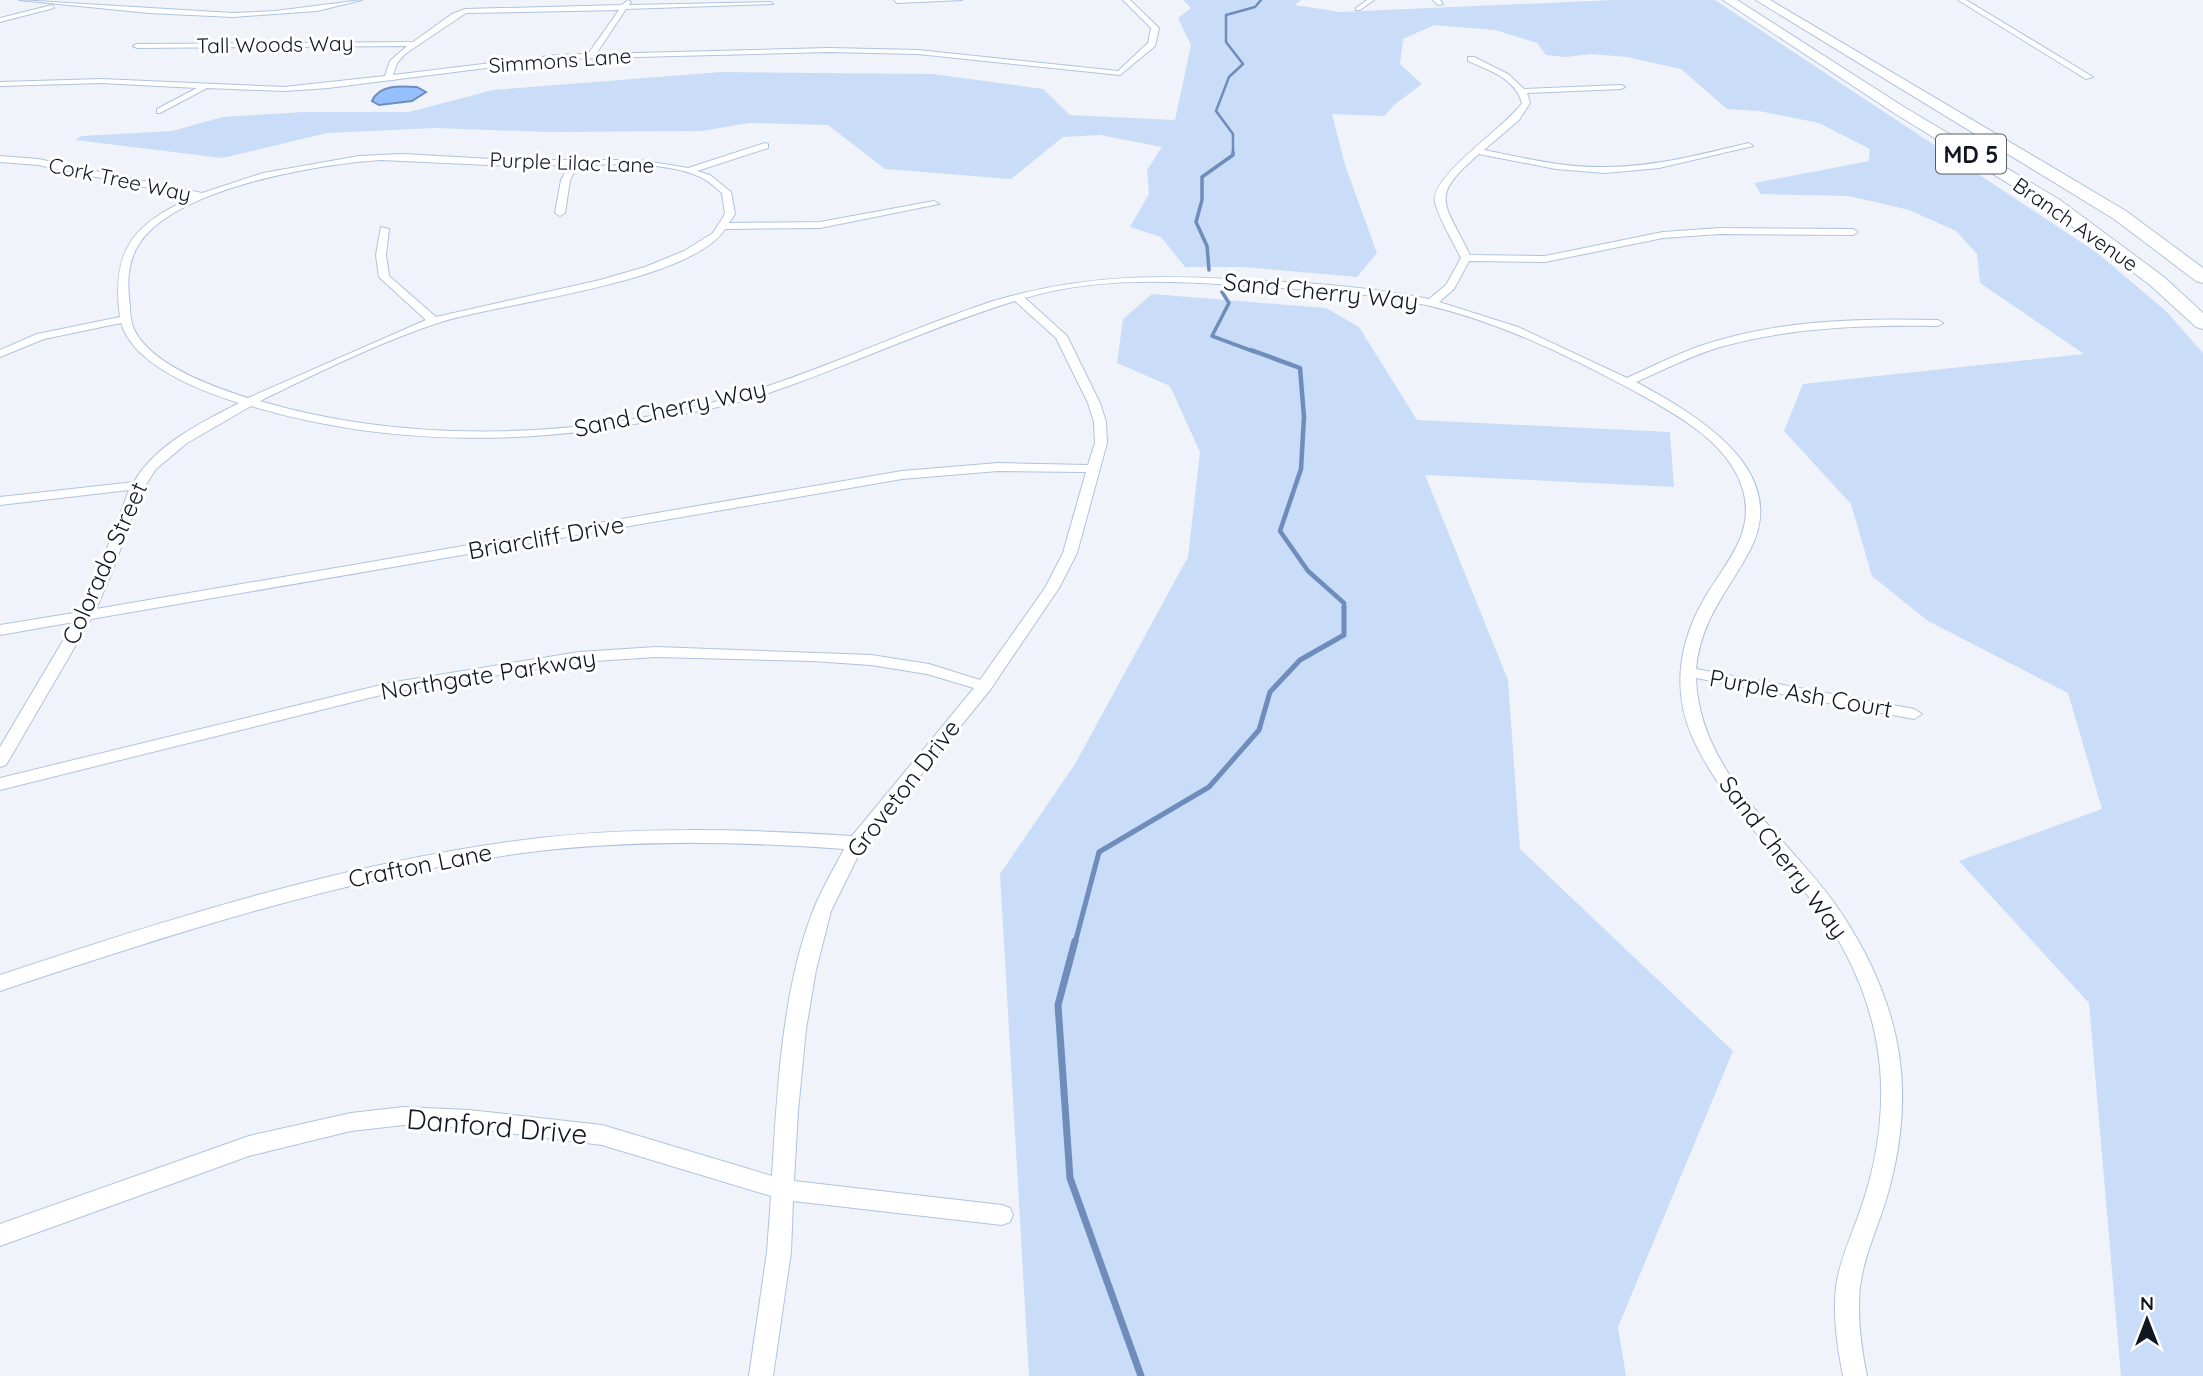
<svg xmlns="http://www.w3.org/2000/svg" width="2203" height="1376" viewBox="0 0 2203 1376" font-family="Quicksand,sans-serif">
  <style>
    .green { fill: #c9dcf8 }
    .water { fill: #96c0fd; stroke: #6e8dbb; stroke-width: 2 }
    .lines { fill: none; stroke-linecap: round; stroke-linejoin: round }
    .stream-far4 { stroke: #6e8dbb; stroke-width: 2.5 }
    .stream-far3 { stroke: #6e8dbb; stroke-width: 3.5 }
    .stream-far2 { stroke: #6e8dbb; stroke-width: 4.5 }
    .stream-far1 { stroke: #6e8dbb; stroke-width: 5 }
    .stream { stroke: #6e8dbb; stroke-width: 7 }
    .street-casing { stroke: #afc3e0; stroke-width: 2 }
    .highway-casing { stroke: #afc3e0; stroke-width: 2 }
    .street { fill: #fff; fill-rule: evenodd }
    .highway { fill: #fff; fill-rule: evenodd }
    .labels { text-anchor: middle; dominant-baseline: central; stroke-width: 6; stroke-linejoin: round; paint-order: stroke }
    .far-street-label { font-size: 21px; fill: #101722; stroke: #fff }
    .shield { fill: #fff; stroke: #585d64; stroke-width: 2 }
    .shield-label { font-size: 23px; font-weight: bold; fill: #101722 }
    .street-label { font-size: 24px; fill: #101722; stroke: #fff }
    .near-street-label { font-size: 28px; fill: #101722; stroke: #fff }
  </style>
  <rect width="100%" height="100%" fill="#f0f4fa"/>
  <path class="green" d="M1183,0H1301L1295,5L1340,12L1614,0H1715L2096,252L2166,311L2203,353V1376H2121L2089,1003L1959,861L2102,809L2068,693L1928,621L1872,576L1851,504L1784,431L1803,384L2084,354L1980,283L1977,254L1956,231L1909,210L1849,196L1761,194L1754,183L1869,161L1870,149L1819,123L1759,111L1727,109L1681,69L1627,57L1591,54L1566,57L1546,55L1537,43L1495,30L1434,25L1403,39L1400,64L1422,84L1394,105L1384,116L1332,114L1345,165L1377,253L1357,277L1244,267H1185L1161,237L1130,227L1149,194L1147,170L1162,147L1100,135L1063,137L1011,179L885,169L828,125L749,123L702,131L547,132L435,128L327,133L222,158L76,140L81,136L172,131L223,117L304,112H409L493,90L722,72L933,74L1043,89L1070,115L1175,120L1191,45L1178,18L1191,8Z
    M1152,294L1326,308L1359,327L1417,420L1670,432L1674,487L1425,475L1508,680L1520,849L1733,1051L1618,1327L1626,1376H1029L1000,874L1075,764L1188,557L1200,452L1170,386L1117,363L1123,319Z"/>
  <path class="water" d="M417,87L426,92L412,101L379,105L372,101C379,84 401,86 417,87Z"/>
  <g class="lines">
    <path class="stream-far4" d="M1233,154V134L1216,111L1229,77L1243,64L1226,42V15L1255,7L1261,0"/>
    <path class="stream-far3" d="M1209,270L1207,246L1196,222L1202,200V177L1233,155V152
      M1222,292L1229,303L1212,336L1255,352"/>
    <path class="stream-far2" d="M1251,350L1300,368L1304,417L1301,469L1280,531L1308,571L1344,603V609"/>
    <path class="stream-far1" d="M1075,943L1099,852L1209,787L1259,730L1270,692L1300,660L1344,635V607"/>
    <path class="stream" d="M1075,941L1058,1005L1070,1178L1141,1376"/>
    <g class="street-casing">
      <path id="street" d="M19,0L233,13L275,11L362,0L317,11L233,17L149,13Z
        M628,0L631,2L629,5L770,2L773,4L626,9L596,54L829,48L918,50L1118,71L1148,43L1151,28L1123,0H1130L1159,28L1155,46L1120,75L918,54L829,52L558,59L328,88L284,91L207,88L160,113H157V109L197,88L101,83L0,86V82L101,79L284,87L385,76L390,61L407,46L137,48L133,46L137,44L413,42L452,14L465,9L622,5ZM619,10L588,54L558,55L393,75L397,63L405,54L466,13Z
        M894,0H962L897,3Z
        M1367,0H1374L1360,10H1356V8Z
        M1433,0H1440L1443,4L1438,5Z
        M1958,0H1966L2093,77L2086,79Z
        M52,5L54,8L0,22V18Z
        M1468,57H1474L1508,74L1524,89L1621,85L1625,87L1621,89L1527,93L1530,103L1519,120L1484,150C1524,158 1565,168 1606,167C1655,167 1702,154 1749,143L1753,146L1659,168L1605,173L1556,169L1479,154C1428,198 1444,201 1470,255L1545,256L1663,232L1720,228L1853,229L1858,232L1853,235L1720,234L1663,238L1545,262L1469,261L1454,289L1439,302L1518,327L1627,378C1651,367 1675,355 1700,346C1777,320 1858,318 1938,320L1943,323L1938,326C1865,325 1791,327 1720,347C1691,356 1663,370 1636,382C1693,413 1791,468 1751,548C1729,591 1701,617 1696,669L1914,709L1922,714L1914,719L1696,678C1699,772 1784,834 1835,904C1857,935 1876,971 1888,1008C1909,1071 1905,1137 1886,1200C1877,1229 1864,1256 1860,1287C1857,1316 1861,1347 1867,1376H1843C1837,1345 1832,1312 1837,1280C1842,1254 1854,1230 1862,1205C1877,1161 1884,1113 1880,1067C1875,1012 1853,958 1821,913C1778,853 1722,804 1692,736C1672,691 1679,643 1703,601C1723,565 1756,535 1743,490C1729,442 1677,415 1636,392C1569,356 1500,322 1426,305C1363,291 1298,289 1234,285C1164,280 1092,278 1025,298L1067,336L1100,403L1106,422L1107,443L1077,553L1059,588L990,690L863,846L831,911L816,970L806,1029L798,1111L794,1181L1002,1205L1010,1208L1013,1215L1010,1222L1002,1225L793,1201L791,1252L773,1376H749L767,1252L771,1196L602,1145L469,1128L404,1125L351,1131L249,1156L0,1246V1224L249,1136L351,1113L404,1107L469,1110L602,1125L772,1176C777,1093 782,989 813,911C821,890 834,869 844,849C737,841 629,839 522,853C342,878 172,934 0,991V975C171,918 344,863 523,840C632,826 742,829 852,836L974,688L927,674L871,665L812,661L656,657L579,662L389,693L0,790V778L389,683L579,652L656,647L871,655L929,664L980,680L1045,588L1063,553L1086,472L998,471L902,479L91,619L6,765L0,767V747L74,622L0,635V625L80,612L99,570L129,490L0,505V497L134,482C157,443 201,423 239,403C201,391 134,366 121,323L44,339L0,357V350L37,334L120,317C111,250 133,224 193,197L38,165L0,162V156L38,159L202,193L263,173L359,156L403,154L512,160H640L688,168L765,143L768,144V148L697,171L710,175L731,192L735,214L729,223L820,222L934,201L939,204L820,228L725,229C690,283 504,302 441,322C382,341 315,374 260,401C412,446 592,439 743,394C828,368 909,329 993,301C1092,272 1167,275 1269,281C1323,284 1376,288 1429,299L1446,285L1461,258C1453,241 1440,221 1435,203C1429,176 1505,128 1522,103C1516,79 1489,70 1468,61ZM381,160L512,166L569,165L561,180L555,213L560,216L565,213L570,180L578,165C614,164 672,161 704,179C710,182 716,188 722,193L725,214L713,233L684,251L645,267L600,280L436,317L389,276L386,255L389,229L381,227L376,255L379,277L426,320L248,398C213,387 148,364 133,327C131,321 130,312 130,306C127,284 127,263 139,244C175,188 318,164 381,160ZM1015,301L1056,338L1088,403L1094,422L1095,443L1088,465L998,463L902,471L96,609L113,570L140,494L156,469L187,443L251,406C392,448 542,446 685,414C709,409 734,404 757,397C845,368 927,328 1015,301Z"/>
    </g>
    <g class="highway-casing">
      <path id="highway" d="M1723,0H1737L1904,107L2060,200L2164,277L2203,313V329L2196,327L2150,285L2048,208L1894,113Z
        M1756,0H1770L2126,211L2203,268V283L2196,281L2114,219Z"/>
    </g>
    <use href="#street" class="street"/>
    <use href="#highway" class="highway"/>
  </g>
  <g class="labels">
    <g class="far-street-label">
      <text transform="translate(275 44) rotate(-1)">Tall Woods Way</text>
      <text transform="translate(560 60) rotate(-4)">Simmons Lane</text>
      <text transform="translate(572 162) rotate(2)">Purple Lilac Lane</text>
      <text transform="translate(120 179) rotate(12)">Cork Tree Way</text>
      <text transform="translate(2076 224) rotate(35)">Branch Avenue</text>
    </g>
    <rect class="shield" x="1936" y="134.5" width="70" height="39" rx="5"/>
    <g class="shield-label">
      <text x="1971" y="154">MD 5</text>
    </g>
    <g class="street-label">
      <text transform="translate(1321 291) rotate(6)">Sand Cherry Way</text>
      <text transform="translate(670 408) rotate(-12)">Sand Cherry Way</text>
      <text transform="translate(546 537) rotate(-10)">Briarcliff Drive</text>
      <text transform="translate(104 563) rotate(-66)">Colorado Street</text>
      <text transform="translate(488 674) rotate(-9)">Northgate Parkway</text>
      <text transform="translate(1801 693) rotate(10)">Purple Ash Court</text>
      <text transform="translate(903 788) rotate(-52)">Groveton Drive</text>
      <text transform="translate(1784 857) rotate(53)">Sand Cherry Way</text>
      <text transform="translate(420 865) rotate(-11)">Crafton Lane</text>
    </g>
    <g class="near-street-label">
      <text transform="translate(497 1126) rotate(5)">Danford Drive</text>
    </g>
  </g>
  <g transform="translate(2147 1320)" stroke="#ffffff" stroke-width="5" paint-order="stroke">
  <path d="M0-5L12 26L0 18L-12 26Z" fill="#101722"/>
  <text y="-10" font-size="19" font-weight="bold" text-anchor="middle" fill="#101722">N</text>
  </g>
</svg>
